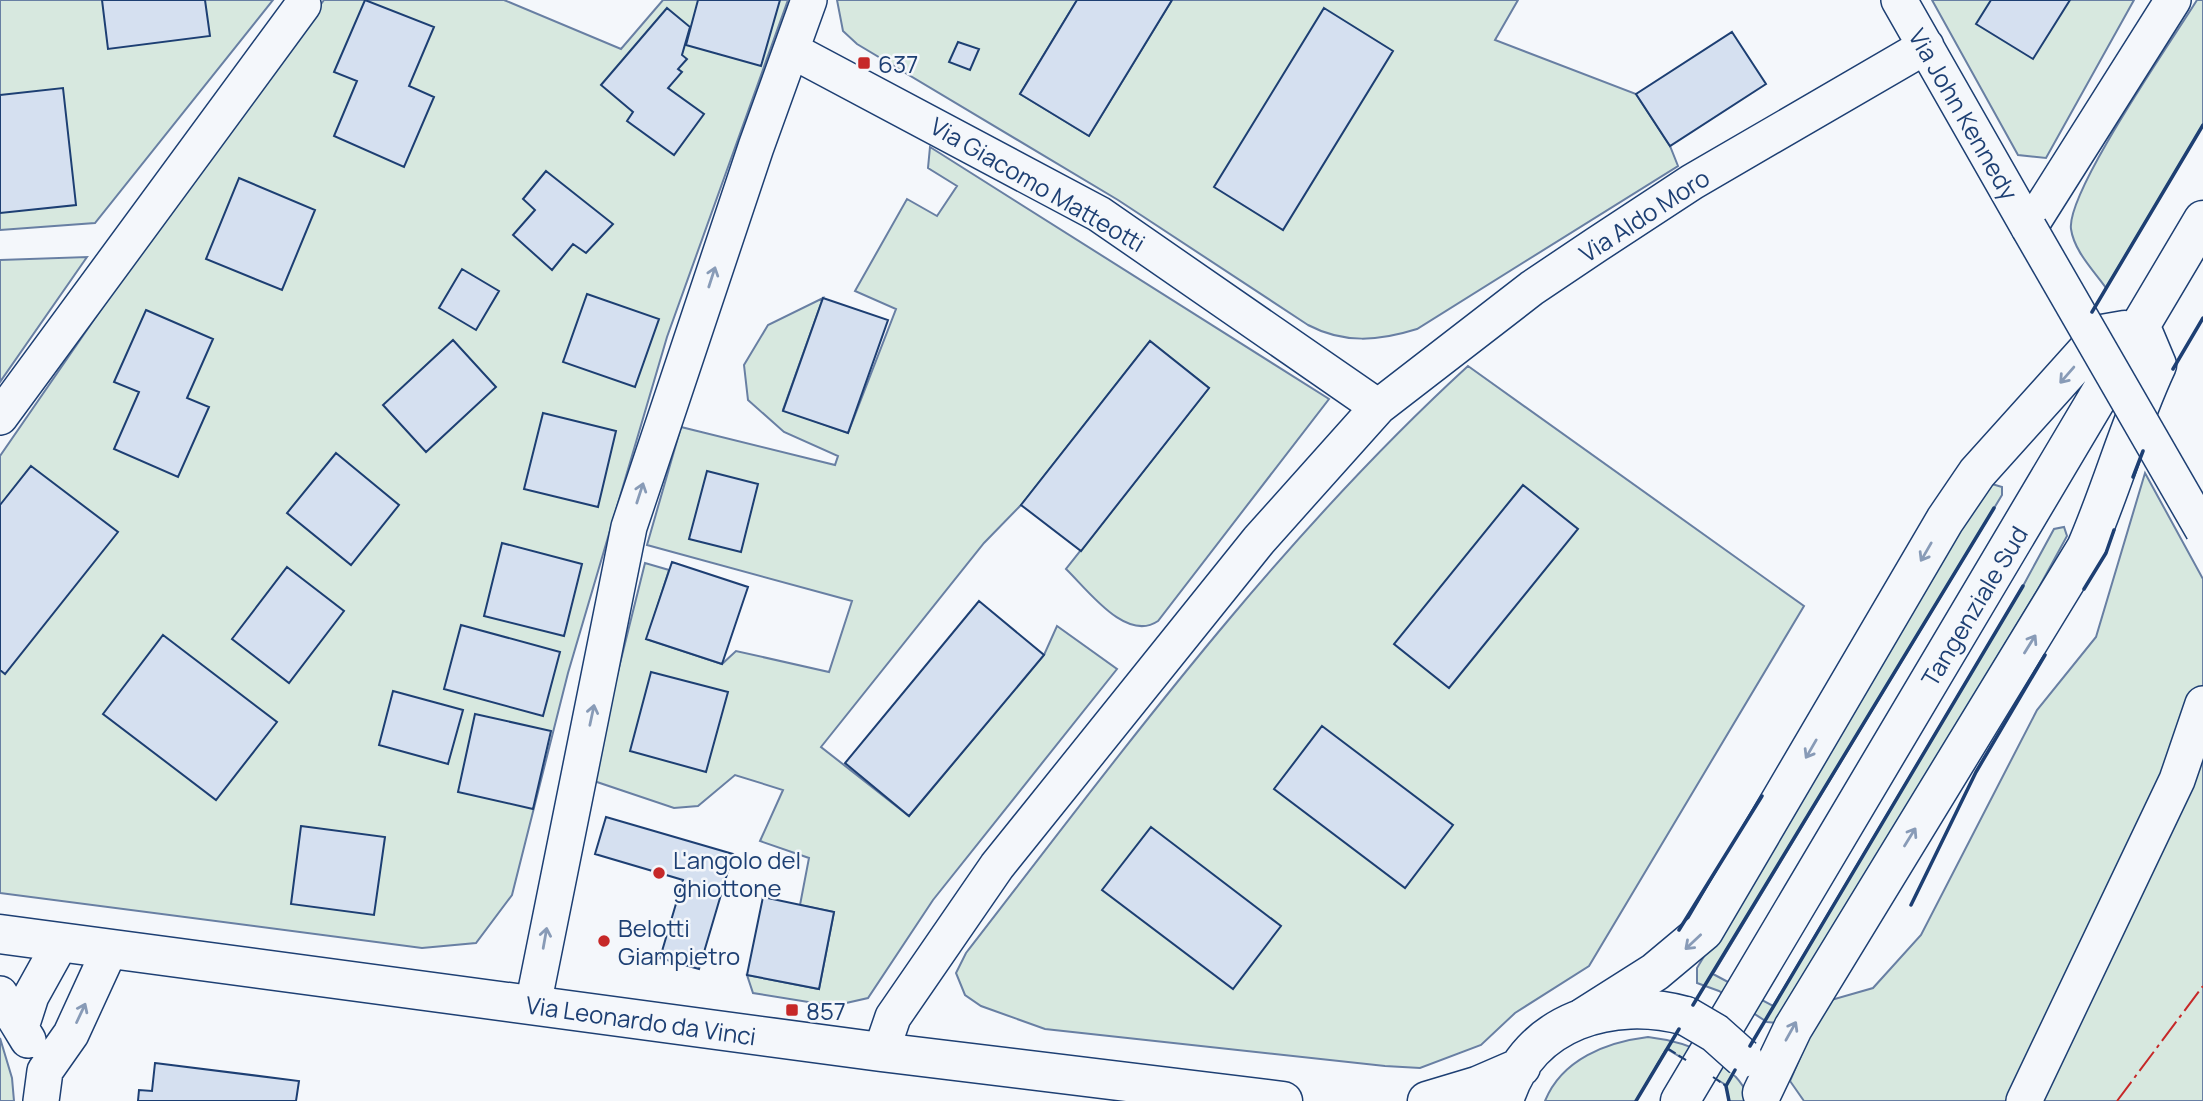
<svg xmlns="http://www.w3.org/2000/svg" width="2203" height="1101" viewBox="0 0 2203 1101" font-family="Manrope,sans-serif">
  <style>
    .green { fill: #d7e8df; stroke: #687fa3; stroke-width: 2 }
    .building { fill: #d5e0f0; stroke: #1d3f73; stroke-width: 2 }
    .lines { fill: none; stroke-linecap: round; stroke-linejoin: round }
    .minor-casing { stroke: #1d3f73; stroke-width: 38 }
    .tertiary-casing { stroke: #1d3f73; stroke-width: 41 }
    .trunk-casing { stroke: #1d3f73; stroke-width: 41 }
    .minor { stroke: #f4f7fb; stroke-width: 35 }
    .tertiary { stroke: #f4f7fb; stroke-width: 38 }
    .trunk { stroke: #f4f7fb; stroke-width: 38 }
    .minor-bridge-casing { stroke: #1d3f73; stroke-width: 38; stroke-linecap: butt }
    .tertiary-bridge-casing { stroke: #1d3f73; stroke-width: 41; stroke-linecap: butt }
    .minor-bridge { stroke: #f4f7fb; stroke-width: 35 }
    .tertiary-bridge { stroke: #f4f7fb; stroke-width: 38 }
    .fence { stroke: #1d3f73; stroke-width: 2; stroke-dasharray: 9 3.5; stroke-linecap: butt }
    .wall { stroke: #1d3f73; stroke-width: 3.5 }
    .power { stroke: #c62828; stroke-width: 2; stroke-dasharray: 24 5 3.5 5; stroke-linecap: butt }
    .oneway { stroke: #889bb7 }
    .poi-dot { fill: #c62828; stroke: #f4f7fb; stroke-width: 2.5 }
    .labels { text-anchor: middle; dominant-baseline: central; stroke-width: 5; stroke-linejoin: round; paint-order: stroke }
    .poi-label { font-size: 24px; fill: #1d3f73; stroke: #f4f7fb; text-anchor: start }
    .street-label { font-size: 24px; fill: #1d3f73; stroke: #f4f7fb }
  </style>
  <rect width="100%" height="100%" fill="#f4f7fb"/>
  <path class="green" d="M0,0H273L95,223L0,230Z
    M324,0H504L621,49L663,0H788L667,337L568,673L512,895L476,943L422,948L0,893V456L131,266Z
    M837,0H1077L1020,94L1089,136L1172,0H1518L1495,40L1636,94L1670,146L1678,166L1417,329C1379,341 1344,344 1308,325L1118,200L857,44L843,31Z
    M1932,0H2134L2046,158L2018,155Z
    M2197,0H2203V125L2106,288C2094,271 2074,251 2071,229C2066,192 2173,39 2197,0Z
    M930,147L1329,399L1158,621C1126,643 1087,589 1066,569L1209,388L1150,341L1021,505L984,543L821,747L909,816L1044,655L1057,626L1117,669L933,900L868,998L833,1006L753,993L747,975L819,989L834,912L800,905L809,858L760,841L783,790L735,775L698,806L674,808L591,780L645,563L669,570L647,639L722,664L736,651L829,672L852,601L647,545L681,427L835,465L838,456L784,432L748,400L744,365L768,325L823,298L783,410L848,433L896,309L855,291L907,199L937,216L957,186L928,168Z
    M87,257L0,382V260Z
    M1468,366L1804,606L1589,966L1515,1013L1481,1045L1420,1068L1385,1066L1045,1029L981,1006L965,995L956,973L966,953C1123,750 1278,540 1468,366Z
    M2145,473L2203,579V1101H1804L1790,1081L1824,1002L1873,988L1921,935L2037,710L2096,637Z
    M1992,484L2002,487V495L1713,974L1773,1006L2023,586L2054,529L2064,527L2067,536L2037,591L1777,1023L1767,1022L1719,991L1697,983V968L1978,501Z
    M1648,1037C1690,1042 1733,1059 1751,1101H1729L1726,1085L1667,1049L1636,1101H1545C1562,1059 1607,1042 1648,1037Z
    M0,1038L12,1078L14,1101H0Z"/>
  <path class="building" d="M102,0H205L210,36L108,49Z
    M365,0L434,27L409,86L434,97L404,167L334,136L357,81L334,72Z
    M698,0H780L761,66L686,45Z
    M1077,0H1172L1089,136L1020,94Z
    M1991,0H2070L2033,59L1976,24Z
    M667,8L690,27L682,55L687,59L678,69L682,72L668,88L704,114L674,155L627,121L633,112L601,85Z
    M1324,8L1393,51L1283,230L1214,187Z
    M1732,32L1766,84L1670,146L1636,94Z
    M958,42L979,49L970,70L949,62Z
    M63,88L76,205L0,213V95Z
    M546,171L613,224L586,253L573,244L552,270L513,235L535,210L523,199Z
    M239,178L315,210L282,290L206,259Z
    M462,269L499,291L476,330L439,308Z
    M587,294L659,319L635,387L563,362Z
    M823,298L888,320L848,433L783,411Z
    M146,310L213,339L187,398L209,407L178,477L114,449L139,392L114,382Z
    M453,340L496,387L426,452L383,405Z
    M1150,341L1209,388L1081,551L1021,505Z
    M543,413L616,431L598,507L524,489Z
    M336,453L399,505L351,565L287,513Z
    M31,466L118,532L5,674L0,670V505Z
    M707,471L758,484L741,552L689,539Z
    M1523,485L1578,529L1449,688L1394,644Z
    M502,543L582,564L564,636L484,616Z
    M672,562L748,587L722,664L646,639Z
    M287,567L344,611L289,683L232,639Z
    M979,601L1044,655L909,816L845,763Z
    M461,625L560,652L543,716L444,689Z
    M163,635L277,722L216,800L103,714Z
    M651,672L728,692L706,772L630,751Z
    M393,691L463,710L448,764L379,745Z
    M475,714L551,731L533,809L458,792Z
    M1322,726L1453,825L1405,888L1274,789Z
    M606,817L733,854L699,969L660,958L683,880L595,854Z
    M301,826L385,837L374,915L291,904Z
    M1151,827L1281,926L1233,989L1102,890Z
    M763,897L834,912L819,989L747,975Z
    M155,1063L299,1081L296,1101H138L139,1090L152,1091Z"/>
  <g class="lines">
    <g class="minor-casing">
      <path id="minor" d="M1899,0L2029,228L2173,0
        M791,50L1099,214L1378,407
        M0,417L303,5
        M0,994L28,1040
        M533,1005L629,527L756,147L809,0
        M21,1027L31,996L61,942
        M881,1052L893,1017L997,866L1259,540L1378,407L1532,288L1596,245L1692,182L1926,46
        M41,1101L45,1071L71,1034L110,949
        M2024,1101L2177,780L2203,704"/>
    </g>
    <g class="tertiary-casing">
      <path id="tertiary" d="M0,934L881,1052L1283,1101
        M1427,1101L1477,1086L1521,1067
        M1504,1101C1528,1020 1613,996 1686,1016"/>
    </g>
    <g class="trunk-casing">
      <path id="trunk" d="M1584,1017L1655,972L1704,931L1945,520L1977,473L2102,334L2125,330
        M1762,1093L1793,1028L2086,548C2112,488 2129,425 2157,365L2141,327
        M1680,1101L2203,220"/>
    </g>
    <use href="#minor" class="minor"/>
    <use href="#tertiary" class="tertiary"/>
    <use href="#trunk" class="trunk"/>
    <g class="minor-bridge-casing">
      <path id="minor-bridge" d="M2029,228L2203,530"/>
    </g>
    <g class="tertiary-bridge-casing">
      <path id="tertiary-bridge" d="M1686,1016L1715,1033L1743,1058"/>
    </g>
    <use href="#minor-bridge" class="minor-bridge"/>
    <use href="#tertiary-bridge" class="tertiary-bridge"/>
    <path class="fence" d="M1713,1077L1726,1086L1729,1101
      M1636,1101L1667,1048L1689,1062"/>
    <path class="wall" d="M2092,312L2203,125
      M2173,369L2203,318
      M2133,477L2143,451
      M2084,589L2106,553L2114,530
      M1911,905L1976,772L2045,655
      M1679,930L1762,796
      M1693,1005L1994,508
      M1750,1046L2023,586
      M1636,1101L1679,1029
      M1729,1101L1726,1086L1735,1070"/>
    <path class="power" d="M2117,1101L2203,986"/>
  </g>
  <defs><path id="oneway-shaft" d="M-6 0H5M1.5-3L5.5 0L1.5 3" fill="none" stroke-width="1.6" stroke-linecap="round" stroke-linejoin="round" transform="scale(1.75)"/></defs>
  <g class="oneway">
    <use href="#oneway-shaft" transform="translate(712 277) rotate(-72)"/>
    <use href="#oneway-shaft" transform="translate(2067 375) rotate(131)"/>
    <use href="#oneway-shaft" transform="translate(640 493) rotate(-72)"/>
    <use href="#oneway-shaft" transform="translate(1926 552) rotate(120)"/>
    <use href="#oneway-shaft" transform="translate(2030 644) rotate(-58)"/>
    <use href="#oneway-shaft" transform="translate(592 715) rotate(-78)"/>
    <use href="#oneway-shaft" transform="translate(1811 749) rotate(120)"/>
    <use href="#oneway-shaft" transform="translate(1910 837) rotate(-58)"/>
    <use href="#oneway-shaft" transform="translate(545 938) rotate(-80)"/>
    <use href="#oneway-shaft" transform="translate(1693 942) rotate(137)"/>
    <use href="#oneway-shaft" transform="translate(81 1013) rotate(-65)"/>
    <use href="#oneway-shaft" transform="translate(1791 1031) rotate(-61)"/>
  </g>
  <g class="poi-dot">
    <rect x="857" y="56" width="14" height="14" rx="3.5"/>
    <circle cx="659" cy="873" r="7"/>
    <circle cx="604" cy="941" r="7"/>
    <rect x="785" y="1003" width="14" height="14" rx="3.5"/>
  </g>
  <g class="labels">
    <g class="poi-label">
      <text x="878" y="63">637</text>
      <text x="673" y="859">L'angolo del<tspan x="673" dy="28">ghiottone</tspan></text>
      <text x="618" y="927">Belotti<tspan x="618" dy="28">Giampietro</tspan></text>
      <text x="806" y="1010">857</text>
    </g>
    <g class="street-label">
      <text transform="translate(1964 114) rotate(60)">Via John Kennedy</text>
      <text transform="translate(1038 184) rotate(30)">Via Giacomo Matteotti</text>
      <text transform="translate(1644 215) rotate(-33)">Via Aldo Moro</text>
      <text transform="translate(1974 606) rotate(-59)">Tangenziale Sud</text>
      <text transform="translate(641 1020) rotate(8)">Via Leonardo da Vinci</text>
    </g>
  </g>
</svg>
